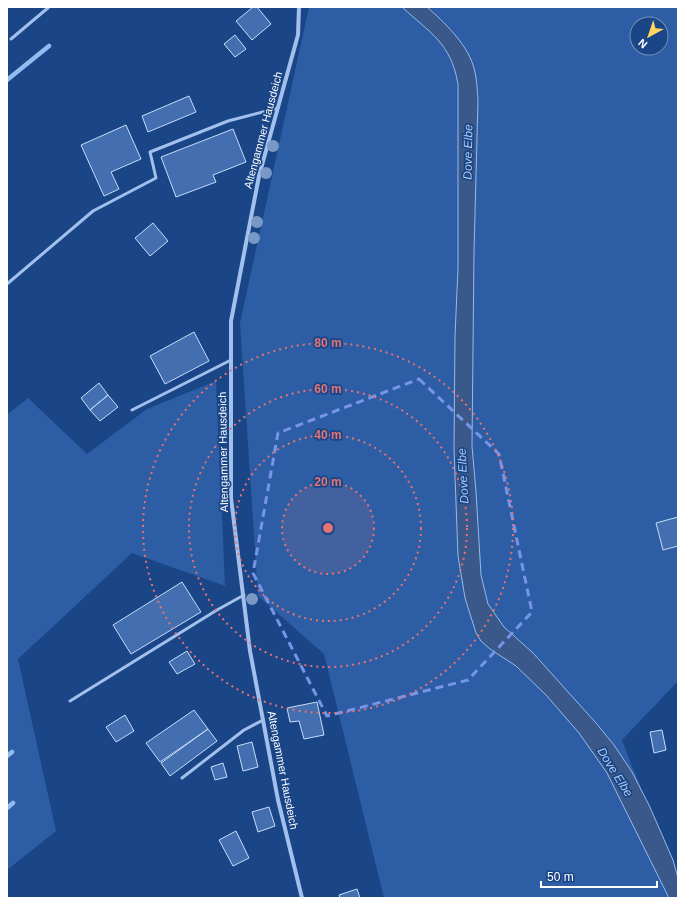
<svg xmlns="http://www.w3.org/2000/svg" width="685" height="905" viewBox="0 0 685 905" font-family="Helvetica,sans-serif">
  <style>
    .green { fill: #2d5ea5; fill-rule: evenodd }
    .water { fill: #3a598a; stroke: #94bbef }
    .lines { fill: none; stroke-linecap: round; stroke-linejoin: round }
    .stream { stroke: #94bbef; stroke-width: 4.5 }
    .building { fill: #436fb0; stroke: #c7dcf9 }
    .service { stroke: #a2c0ec; stroke-width: 3 }
    .minor { stroke: #a2c0ec; stroke-width: 4 }
    .tree { fill: #7998c6 }
    .marked { fill: none; stroke: #7795e8; stroke-width: 3; stroke-dasharray: 8 5; stroke-linejoin: round }
    .ring { fill: none; stroke: #e47373; stroke-width: 2; stroke-dasharray: 2 4 }
    .labels { text-anchor: middle; dominant-baseline: central; stroke-width: 3.5; stroke-linejoin: round; paint-order: stroke }
    .street-label { font-size: 11px; fill: #fff; stroke: #1a4587 }
    .water-label { font-size: 12px; font-style: italic; fill: #adcaf4; stroke: #1a4587 }
    .centre { fill: #e47373; stroke: #1a4587; stroke-width: 2 }
    .ring-label { font-size: 12px; text-anchor: middle; font-weight: bold; fill: #e47373; stroke: #1a4587; stroke-width: 3.5; stroke-linejoin: round; paint-order: stroke }
  </style>
  <rect width="100%" height="100%" fill="#1a4587"/>
  <path class="green" d="M309,7H678V681L622,740L678,884V898H384L324,654L258,596L240,323ZM637,24H661V48H637Z
    M216,381L225,586L132,553L18,659L56,831L7,870V415L28,398L87,454L147,409Z"/>
  <path class="water" d="M402,7H427C444,22 466,43 473,65C477,77 477,88 478,100L474,252L472,446L476,492L481,575L488,604L504,627L533,653L596,723L614,745L632,772L649,805L673,860L678,878V898H669L607,773L579,733L546,695L516,666L490,649L481,641L476,633L465,598L458,556L454,449L455,336L458,268V84C451,43 430,33 402,7Z"/>
  <g class="lines">
    <path class="stream" d="M7,80L49,46
      M7,756L12,752
      M7,808L13,803"/>
  </g>
  <path class="building" d="M253,7H257L271,24L252,40L236,21Z
    M235,35L246,49L235,57L224,44Z
    M189,96L196,112L148,132L142,116Z
    M126,125L141,159L111,172L119,189L104,196L81,145Z
    M233,129L246,162L213,175L216,182L176,197L161,157Z
    M153,223L168,241L150,256L135,238Z
    M194,332L209,361L165,384L150,356Z
    M99,383L108,395L90,410L81,398Z
    M108,395L118,407L100,421L90,410Z
    M678,517V546L663,550L656,523Z
    M182,582L201,612L131,654L113,625Z
    M187,651L195,664L177,674L169,662Z
    M317,702L324,735L304,739L299,721L290,722L287,708Z
    M194,710L208,729L160,762L146,743Z
    M125,715L134,731L116,742L106,727Z
    M208,729L217,741L170,776L161,763Z
    M662,730L666,750L654,753L650,732Z
    M252,742L258,767L243,771L237,746Z
    M223,763L227,777L215,780L211,767Z
    M269,807L275,826L258,832L252,812Z
    M236,831L249,858L233,866L219,840Z
    M357,889L360,898H340L339,895Z"/>
  <g class="lines">
    <path class="service" d="M11,39L49,7
      M7,284L93,211L156,178L150,152L228,121L278,108
      M132,410L231,360
      M70,701L217,610L244,595
      M182,778L244,730L263,720"/>
    <path class="minor" d="M299,7L298,35L259,176L231,321V498L250,651L278,800L302,898"/>
  </g>
  <g class="tree">
    <circle cx="273" cy="146" r="6"/>
    <circle cx="266" cy="173" r="6"/>
    <circle cx="257" cy="222" r="6"/>
    <circle cx="254" cy="238" r="6"/>
    <circle cx="252" cy="599" r="6"/>
  </g>
  <path class="marked" d="M419,379L499,454L532,612L468,680L327,716L253,573L278,433Z"/>
  <circle cx="328" cy="528" r="46" fill="#e47373" fill-opacity=".12"/>
  <g class="ring">
    <circle cx="328" cy="528" r="46"/>
    <circle cx="328" cy="528" r="93"/>
    <circle cx="328" cy="528" r="139"/>
    <circle cx="328" cy="528" r="185"/>
  </g>
  <g class="labels">
    <g class="street-label">
      <text transform="translate(263 130) rotate(-75)">Altengammer Hausdeich</text>
      <text transform="translate(223 452) rotate(-91)">Altengammer Hausdeich</text>
      <text transform="translate(283 770) rotate(79)">Altengammer Hausdeich</text>
    </g>
    <g class="water-label">
      <text transform="translate(468 152) rotate(-89)">Dove Elbe</text>
      <text transform="translate(463 476) rotate(-93)">Dove Elbe</text>
      <text transform="translate(615 772) rotate(58)">Dove Elbe</text>
    </g>
  </g>
  <circle cx="328" cy="528" r="6" class="centre"/>
  <g class="ring-label">
    <text x="328" y="347">80 m</text>
    <text x="328" y="393">60 m</text>
    <text x="328" y="439">40 m</text>
    <text x="328" y="486">20 m</text>
  </g>
  <rect width="685" height="905" fill="none" stroke="#ffffff" stroke-width="16"/>
  <g transform="translate(649 36) rotate(220)"><circle r="19" fill="#1a4587" stroke="#768fb7"/>
  <path d="M0-3L7 15L0 10L-7 15Z" fill="#ffd75d"/>
  <text y="-6" font-size="11" font-weight="bold" text-anchor="middle" fill="#ffffff">N</text>
  </g>
  <path d="M541 881v6h116v-6" fill="none" stroke="#ffffff" stroke-width="2"/>
  <text x="547" y="881" font-size="12" fill="#ffffff" stroke="#1a4587" stroke-width="3" paint-order="stroke">50 m</text>
</svg>
